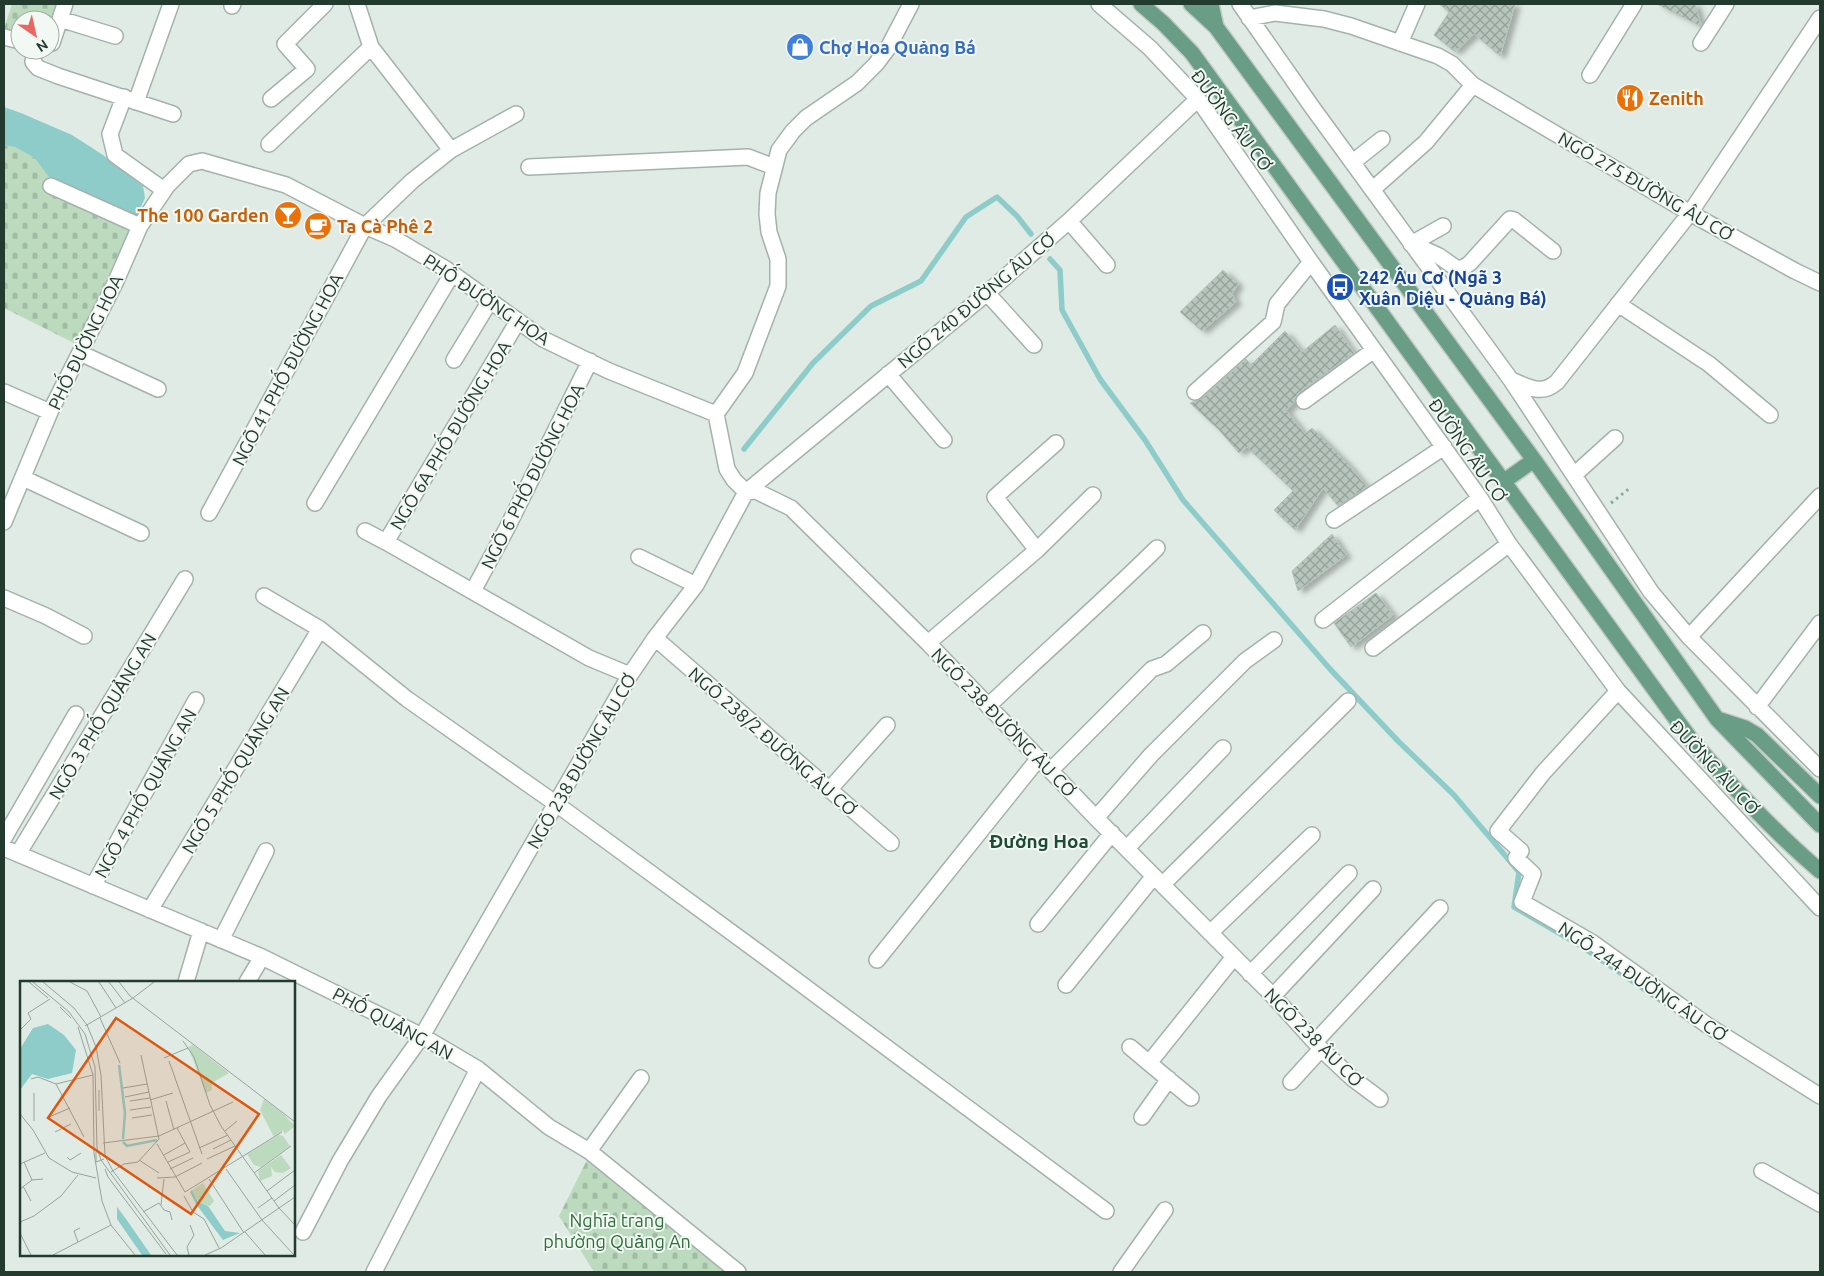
<svg xmlns="http://www.w3.org/2000/svg" width="1824" height="1276" viewBox="0 0 1824 1276" font-family="Ubuntu,sans-serif">
  <style>
    .cemetery { fill: url(#cemetery-stones) }
    .water { fill: #8dccc8 }
    .lines { fill: none; stroke-linecap: round; stroke-linejoin: round }
    .stream { stroke: #8dccc8; stroke-width: 5.5 }
    .building { fill: url(#building-cross-hatch); stroke: #b4c4ba; filter: url(#shadow) }
    .minor-casing { stroke: #a4b2ab; stroke-width: 18 }
    .major-casing { stroke: #c1c8c5; stroke-width: 18 }
    .path { stroke: #84ac97; stroke-width: 3; stroke-dasharray: 2.5 4; stroke-linecap: butt }
    .minor { stroke: #fff; stroke-width: 15 }
    .major { stroke: #699d85; stroke-width: 15 }
    .labels { text-anchor: middle; dominant-baseline: central; stroke-width: 4; stroke-linejoin: round; paint-order: stroke }
    .shop-label { font-size: 18px; font-weight: bold; fill: #366cbe; stroke: #f2f8f3; text-anchor: start }
    .food-label { font-size: 18px; font-weight: bold; fill: #c56008; stroke: #f2f8f3; text-anchor: start }
    .street-label { font-size: 18px; fill: #233a2f; stroke: #f2f8f3 }
    .transit-label { font-size: 18px; font-weight: bold; fill: #164399; stroke: #f2f8f3; text-anchor: start }
    .park-label { font-size: 18px; fill: #306e3b; stroke: #f2f8f3 }
    .neighbourhood-label { font-size: 19px; font-weight: bold; fill: #204b37; stroke: #f2f8f3 }
    .inset-river { fill: none; stroke: #8dccc8; stroke-width: 2.5 }
    .inset-road { fill: none; stroke: #95a49c; stroke-width: 1 }
    .view { fill: #de570e; fill-opacity: 0.15; stroke: #de570e; stroke-width: 2.5 }
    .inset-edge { fill: none; stroke: #233a2f; stroke-width: 2.5 }
  </style>
  <defs>
    <pattern id="cemetery-stones" width="16" height="16" patternUnits="userSpaceOnUse" patternTransform="scale(1.25)"><rect width="16" height="16" fill="#bcdabe"/><path d="M2 7V4a2 2 0 0 1 4 0v3zM10 15v-3a2 2 0 0 1 4 0v3z" fill="#a1bca4"/></pattern>
    <pattern id="building-cross-hatch" width="8" height="8" patternUnits="userSpaceOnUse" patternTransform="scale(1.25)"><rect width="8" height="8" fill="#b7c5bd"/><path d="M0 0l8 8M0 8l8-8" fill="none" stroke="#94a19a"/></pattern>
    <filter id="shadow"><feDropShadow dx="5.5" dy="3" stdDeviation="2.5" flood-color="#0004"/></filter>
  </defs>
  <rect width="100%" height="100%" fill="#e1ebe5"/>
  <path class="cemetery" d="M12,4H69L50,40V20H20V33L4,29Z
    M4,145L15,147L36,158L51,180L136,217L76,344L4,308Z
    M589,1156L737,1272H594L559,1216Z"/>
  <path class="water" d="M4,107L21,113L72,135L103,155L143,186L145,198L136,217L51,180L35,158L15,147L4,145Z"/>
  <g class="lines">
    <path class="stream" d="M1050,259L1060,270L1062,310L1100,379L1145,440L1183,500L1330,669L1398,741L1454,795L1519,872L1514,907L1578,944L1663,1002
      M744,449L813,363L871,306L921,281L966,217L997,197L1017,216L1031,234"/>
  </g>
  <path class="building" d="M1439,4H1515L1500,56L1474,34L1455,52L1434,35L1449,12Z
    M1657,4H1695L1701,25L1700,26Z
    M1223,270L1238,284L1232,294L1236,302L1202,331L1180,312Z
    M1335,325L1354,353L1298,393L1295,398V402L1286,410L1305,434L1312,428L1349,465L1367,487L1338,506L1323,488L1295,530L1274,510L1293,491L1247,447L1239,453L1219,430L1190,403L1201,399L1246,359L1251,365L1285,331L1302,352Z
    M1332,534L1346,555L1298,591L1292,571Z
    M1376,593L1393,615L1351,647L1334,623Z"/>
  <g class="lines">
    <g class="minor-casing">
      <path id="minor" d="M357,4L371,47L451,150
        M911,4L888,48L876,64L857,83L806,118L793,131L779,150L768,193L767,214L769,232L778,259V286L745,373L716,414L727,469L734,480L746,492L756,491L791,508L928,643L1096,818L1273,996L1321,1049L1352,1078L1380,1099
        M1099,4L1150,48L1198,99L1311,262L1480,498L1509,544L1618,691L1820,908
        M1240,4L1312,107L1511,380L1651,592L1689,637L1820,769
        M232,6L233,4
        M1249,18L1275,13L1324,19L1351,26L1438,56L1452,64L1473,85L1690,213L1795,271L1820,283
        M60,19L115,36
        M4,37L20,41
        M50,43H52L65,4
        M1400,43L1417,4
        M1701,43L1726,4
        M33,50L34,56L33,62L38,68L58,76L173,114
        M1590,75L1634,4
        M124,97L110,134L115,155L164,190
        M271,99L307,69L285,44L325,4
        M136,102L171,4
        M269,144L371,47
        M1353,162L1382,139
        M529,167L748,157L774,167
        M51,186L140,226
        M1373,189L1426,142L1473,85
        M1069,221L1107,265
        M1411,244L1443,226
        M1413,244L1439,256L1456,268H1463L1470,263L1510,219L1514,220L1553,251
        M987,293L1034,345
        M1618,304L1709,364L1770,415
        M518,321L386,542L589,658L630,675
        M80,353L158,389
        M454,360L490,301
        M888,374L944,440
        M1511,380C1529,387 1541,396 1557,382L1690,213L1820,18
        M4,392L50,412
        M1195,392L1273,322L1277,304L1311,262
        M1304,401L1374,350
        M1574,475L1615,438
        M23,478L141,533
        M315,503L452,274
        M209,513L365,226L412,181L451,150L516,114
        M1334,520L1444,447
        M4,522L50,412L116,281L140,226L167,186L189,164L202,161L286,185L365,226L395,239L446,269L543,339L609,371L716,414
        M365,531L386,542
        M1037,550L995,497L1056,443
        M639,557L696,585
        M473,591L507,528L590,361
        M264,596L320,629L407,699L555,803L761,954L1106,1211
        M4,598L46,616L84,636
        M1323,620L1480,498
        M1689,637L1820,496
        M655,638L891,843
        M928,643L1037,550L1093,495
        M1373,648L1509,544
        M1618,691L1543,773L1498,831L1521,851L1516,858L1533,874L1522,902L1593,943L1707,1025L1820,1096
        M988,706C1044,653 1102,602 1157,548
        M1757,707L1820,623
        M1051,770L1152,669L1166,664L1203,633
        M829,790L887,725
        M1096,818L1151,755L1245,661L1274,640
        M4,838L76,714
        M4,848L262,957L422,1036L478,1069L549,1127L589,1151L738,1272
        M1127,848L1223,748
        M18,854L185,579
        M1163,884L1348,701
        M93,886L196,700
        M150,910L320,629
        M1038,924L1112,833
        M1210,933L1312,835
        M221,940L266,851
        M877,960L1039,758
        M1250,974L1349,873
        M186,982L201,931
        M247,982L262,957
        M1066,985L1154,876
        M1273,996L1373,889
        M1315,1042L1440,908
        M1130,1047L1149,1063
        M1291,1082L1321,1049
        M1191,1098L1149,1063L1234,957
        M1142,1117L1169,1079
        M589,1151L641,1078
        M1762,1171L1820,1204
        M303,1232L340,1161L379,1096L422,1036L630,675L655,638L696,585L746,492L987,293L1069,221L1198,99
        M374,1272L478,1069
        M1121,1272L1165,1210"/>
    </g>
    <g class="major-casing">
      <path id="major" d="M1141,4L1163,23L1192,53L1692,741C1732,786 1774,832 1820,871
        M1191,4L1216,27L1534,460L1717,719L1820,825
        M1211,4L1216,27
        M1503,482L1534,460
        M1717,719L1745,728L1757,735L1820,796"/>
    </g>
    <path class="path" d="M1611,503L1630,488"/>
    <use href="#minor" class="minor"/>
    <use href="#major" class="major"/>
  </g>
  <defs>
    <g id="shop-disc" transform="scale(1.4375)"><circle r="9.5" fill="#3f7fe0" stroke="#f2f8f3"/><path d="M-5-2.5h2.3a2.7 3.5 0 0 1 5.4 0H5L5.5 6h-11ZM-1.5-2.5h3a1.5 2.3 0 0 0-3 0Z" fill="#fff"/></g>
    <g id="restaurant-disc" transform="scale(1.4375)"><circle r="9.5" fill="#e8710a" stroke="#f2f8f3"/><path d="M-5-6h1v4h1v-4h1v4h1v-4h1v5L-1.5 .5V6h-2V.5L-5-1ZM5-6V6H3V1.5H1.5Q1.5-4 5-6Z" fill="#fff"/></g>
    <g id="bar-disc" transform="scale(1.4375)"><circle r="9.5" fill="#e8710a" stroke="#f2f8f3"/><path d="M-6-5H6L.8 .8V4.5H3.5V6h-7V4.5H-.8V.8Z" fill="#fff"/></g>
    <g id="cafe-disc" transform="scale(1.4375)"><circle r="9.5" fill="#e8710a" stroke="#f2f8f3"/><path d="M-5.5-4.5H6V0H3Q3 3.5 0 3.5H-2.5Q-5.5 3.5-5.5 0ZM3-3.2v2h1.7v-2ZM-6 4.5H4V6H-6Z" fill="#fff"/></g>
    <g id="bus-disc" transform="scale(1.4375)"><circle r="9.5" fill="#1a4fb4" stroke="#f2f8f3"/><path d="M-5-6H5V4H4V6H2V4H-2V6H-4V4H-5ZM-3.5-4V0h7V-4ZM-3.5 1.2v1.5H-2V1.2ZM2 1.2v1.5H3.5V1.2Z" fill="#fff"/></g>
  </defs>
  <g fill-rule="evenodd">
    <use href="#shop-disc" x="800" y="47"/>
    <use href="#restaurant-disc" x="1630" y="98"/>
    <use href="#bar-disc" x="288" y="215"/>
    <use href="#cafe-disc" x="318" y="226"/>
    <use href="#bus-disc" x="1340" y="287"/>
  </g>
  <g class="labels">
    <g class="shop-label">
      <text x="819" y="47">Chợ Hoa Quảng Bá</text>
    </g>
    <g class="food-label">
      <text x="1649" y="98">Zenith</text>
      <text x="269" y="215" text-anchor="end">The 100 Garden</text>
      <text x="337" y="226">Ta Cà Phê 2</text>
    </g>
    <g class="street-label">
      <text transform="translate(1232 120) rotate(53)">ĐƯỜNG ÂU CƠ</text>
      <text transform="translate(1646 186) rotate(30)">NGÕ 275 ĐƯỜNG ÂU CƠ</text>
      <text transform="translate(487 299) rotate(34)">PHỐ ĐƯỜNG HOA</text>
      <text transform="translate(976 300) rotate(-40)">NGÕ 240 ĐƯỜNG ÂU CƠ</text>
      <text transform="translate(85 342) rotate(-64)">PHỐ ĐƯỜNG HOA</text>
      <text transform="translate(287 369) rotate(-62)">NGÕ 41 PHỐ ĐƯỜNG HOA</text>
      <text transform="translate(450 435) rotate(-59)">NGÕ 6A PHỐ ĐƯỜNG HOA</text>
      <text transform="translate(1468 450) rotate(55)">ĐƯỜNG ÂU CƠ</text>
      <text transform="translate(532 476) rotate(-63)">NGÕ 6 PHỐ ĐƯỜNG HOA</text>
      <text transform="translate(102 716) rotate(-59)">NGÕ 3 PHỐ QUẢNG AN</text>
      <text transform="translate(1004 722) rotate(46)">NGÕ 238 ĐƯỜNG ÂU CƠ</text>
      <text transform="translate(773 741) rotate(41)">NGÕ 238/2 ĐƯỜNG ÂU CƠ</text>
      <text transform="translate(581 761) rotate(-60)">NGÕ 238 ĐƯỜNG ÂU CƠ</text>
      <text transform="translate(1715 767) rotate(47)">ĐƯỜNG ÂU CƠ</text>
      <text transform="translate(235 770) rotate(-59)">NGÕ 5 PHỐ QUẢNG AN</text>
      <text transform="translate(145 793) rotate(-61)">NGÕ 4 PHỐ QUẢNG AN</text>
      <text transform="translate(1643 981) rotate(34)">NGÕ 244 ĐƯỜNG ÂU CƠ</text>
      <text transform="translate(393 1023) rotate(28)">PHỐ QUẢNG AN</text>
      <text transform="translate(1314 1037) rotate(45)">NGÕ 238 ÂU CƠ</text>
    </g>
    <g class="transit-label">
      <text x="1359" y="277">242 Âu Cơ (Ngã 3<tspan x="1359" dy="21">Xuân Diệu - Quảng Bá)</tspan></text>
    </g>
    <g class="park-label">
      <text x="617" y="1220">Nghĩa trang<tspan x="617" dy="21">phường Quảng An</tspan></text>
    </g>
    <g class="neighbourhood-label">
      <text x="1039" y="841">Đường Hoa</text>
    </g>
  </g>
  <g transform="translate(20 981)">
    <rect width="275" height="275" fill="#e1ebe5"/>
    <path d="M173,64L209,92L192,102V109L186,112L168,66ZM244,118L266,135L262,150L254,156L240,129ZM183,202L194,220L190,225L179,222L172,209Z" fill="#bcdabe"/>
    <path d="M265,135L275,145L265,153L256,140ZM259,154L263,155L270,165L241,186L234,184L227,173ZM261,174L271,187L263,192L255,191L251,186L252,195L240,200L238,190Z" fill="#bcdabe"/>
    <path d="M28,43L44,54L56,69L52,92L28,98L12,93L0,109V68L13,47ZM172,209L178,221L188,225L205,250L220,252L203,259L176,223L170,211ZM97,226L106,238L131,274H122L97,238Z" fill="#8dccc8"/>
    <path class="inset-river" d="M99,84L105,132L103,158M103,161L107,165L137,159"/>
    <path class="inset-road" d="M9,1L28,17M13,1L49,31L65,53L75,86L77,167L81,179L150,274M23,1L54,27L67,44L76,66L81,94L85,175L93,190L157,274M50,1L67,10L81,36M79,1L96,27M89,1L105,22M99,1L110,15L275,141M40,26L51,37M80,37L100,82M65,45L113,17L134,1M58,46L73,94L74,172L82,220L91,244L115,274M0,49L11,38L8,32L30,18M163,60L174,76L190,124L201,145L259,227L275,244M144,77L168,67M149,80L182,173M11,98L18,96L36,103M36,103L64,156M36,103L73,94M103,107L127,103M79,109V130M14,112V140M105,116L129,111M130,119L153,112M110,120L130,117M146,120L154,149M110,129L131,126M0,133L13,149L29,177L52,191L76,197M29,136L50,127M112,137L132,134M205,150L217,140M35,151L51,143M83,162L139,155L213,121M137,163L165,211L262,151M179,167L208,154M193,168L211,159M76,171V181L84,178M144,174L165,162M47,176L50,179L61,172M187,178L215,165M119,179L139,192M4,181L12,199L23,198M148,181L170,171L157,147M0,183L25,172M85,188L88,196L146,273M150,188L173,177M206,188L242,239L274,274M91,191L104,183L118,181L139,158L121,74M234,192L271,165M137,197L155,196L182,182M189,198L224,252M3,205L11,220M0,208L12,199M247,210L275,189M164,215L173,231L184,238L199,267M254,220L275,204M141,224L144,198M238,227L252,217M123,231L139,222L144,229L150,231L152,239M0,241L14,235L41,215L58,194M225,251L245,274M0,252L11,274M58,261L54,250L60,247M33,274L91,244M169,274L167,266L174,254L170,244M185,274L201,267L275,216"/>
    <path class="view" d="M96,37L239,133L171,233L28,137Z"/>
    <rect width="275" height="275" class="inset-edge"/>
  </g>
  <rect width="1824" height="1276" fill="none" stroke="#233a2f" stroke-width="10"/>
  <g transform="translate(35 35) rotate(146)"><circle r="24" fill="#f2f8f3" stroke="#9faca5"/>
  <path d="M0-4L9 19L0 12L-9 19Z" fill="#e76763"/>
  <text y="-8" font-size="14" font-weight="bold" text-anchor="middle" fill="#233a2f">N</text>
  </g>
</svg>
